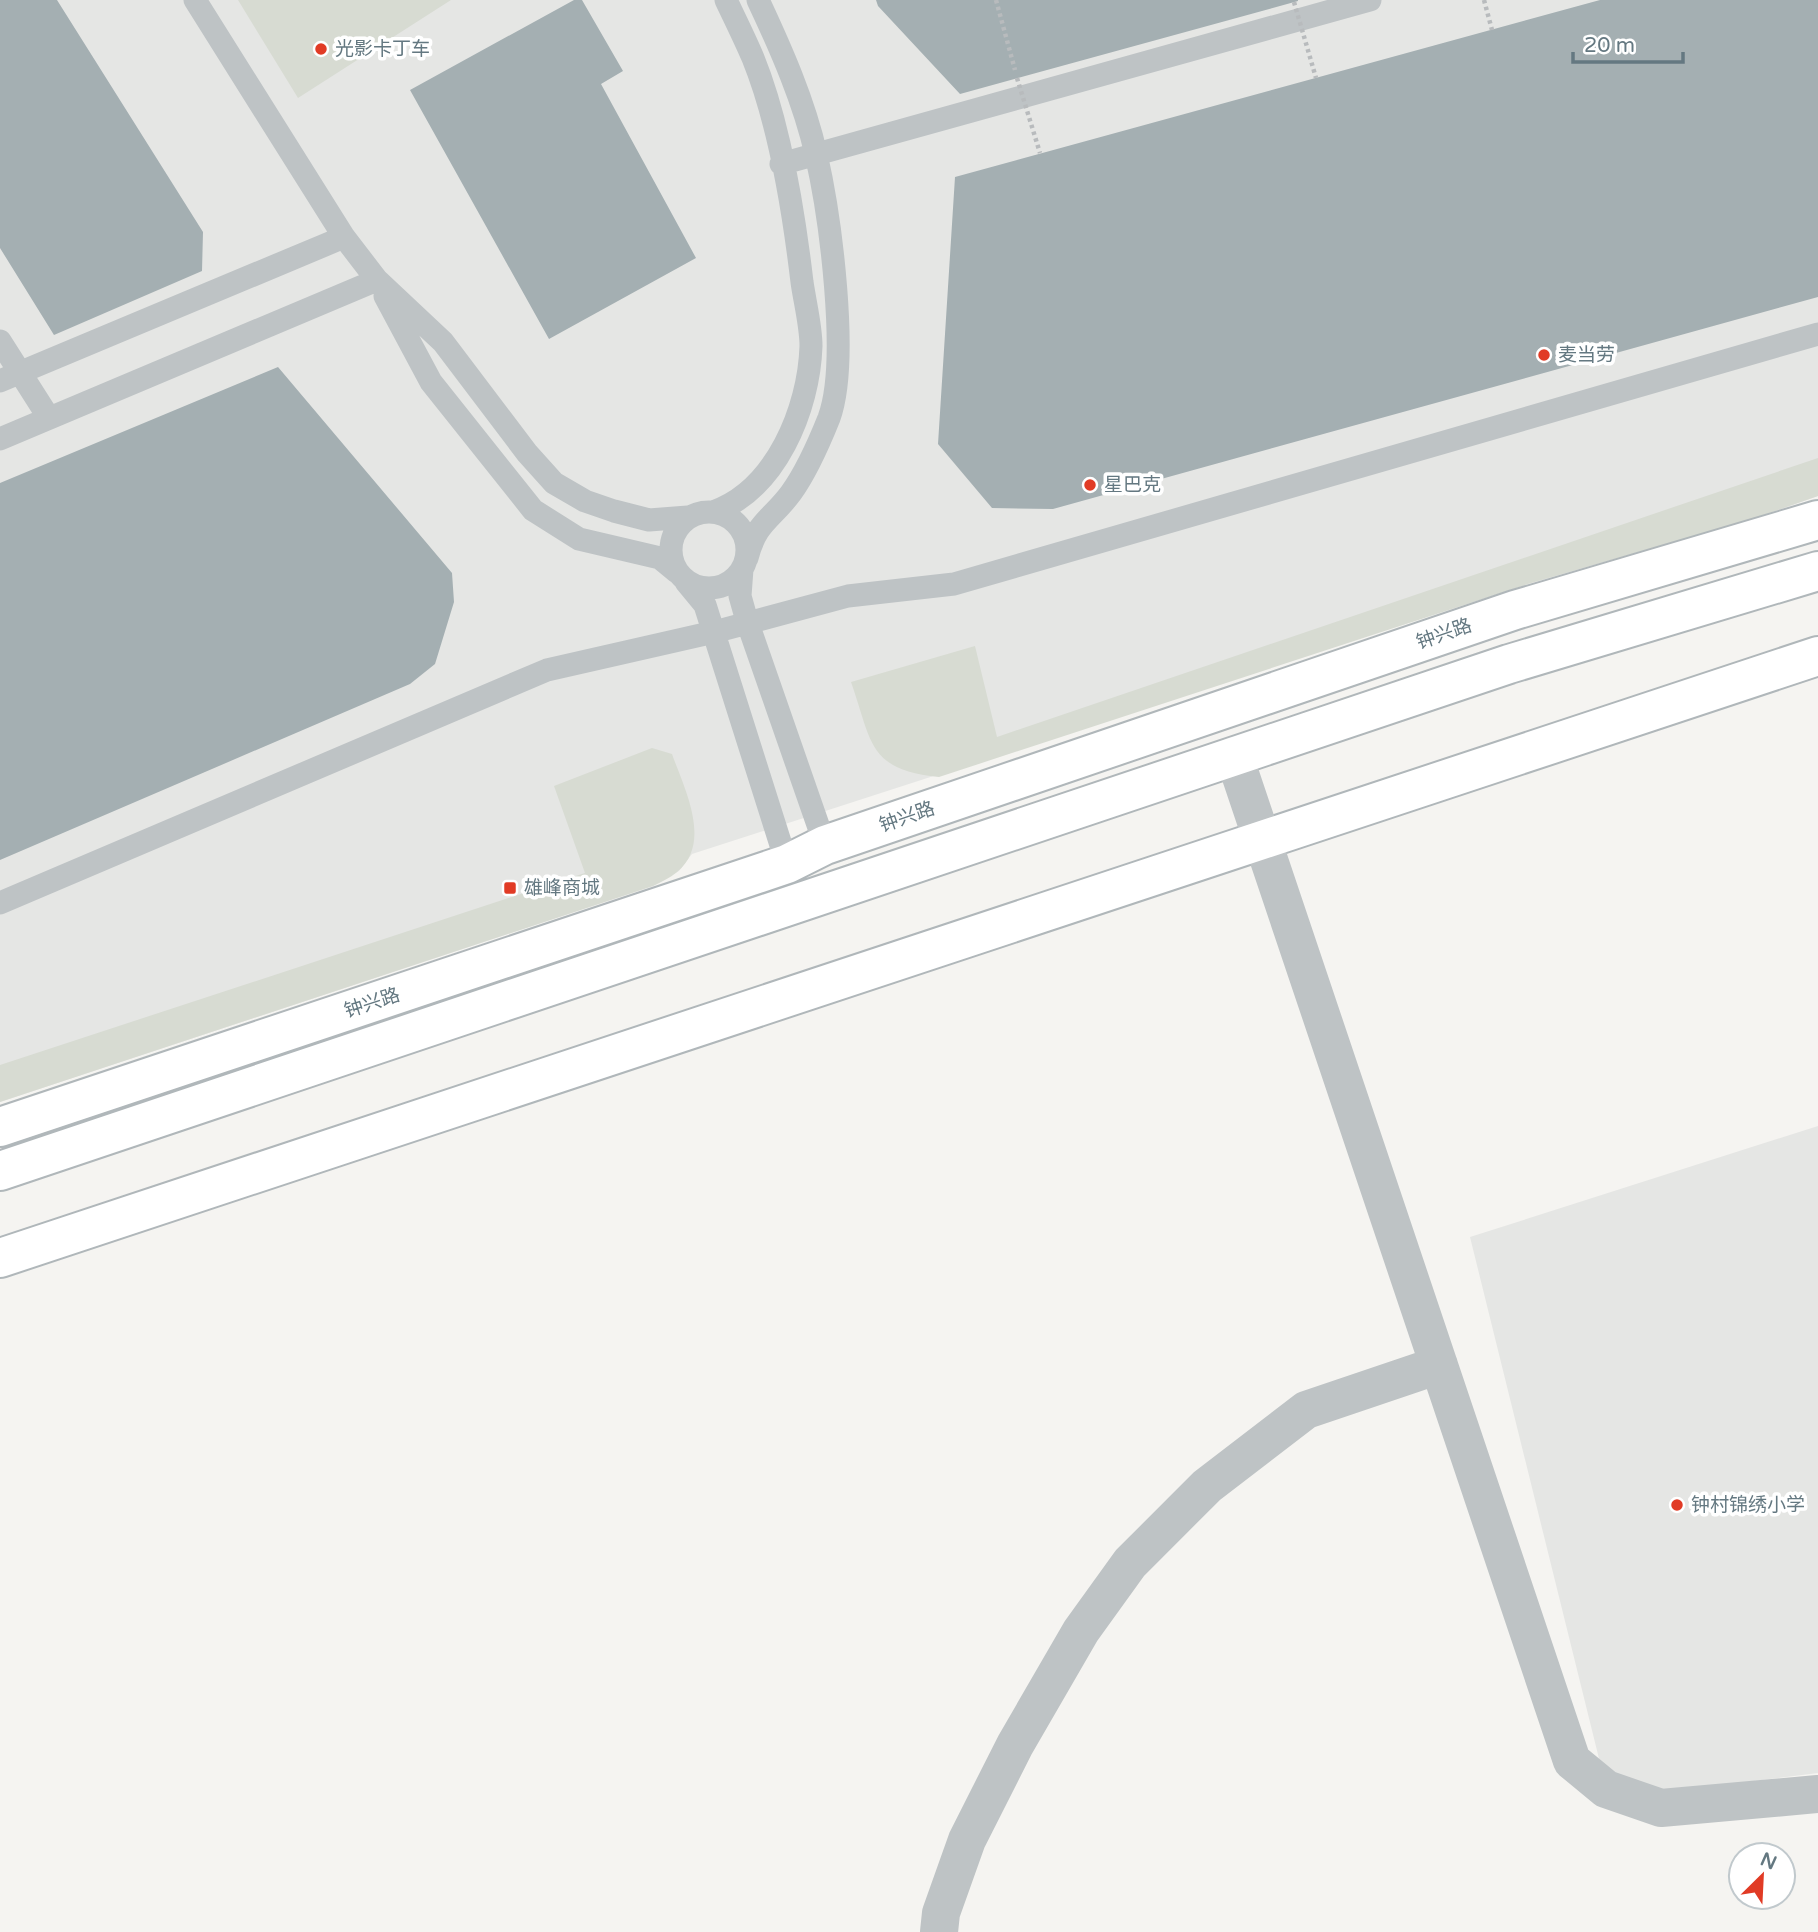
<svg xmlns="http://www.w3.org/2000/svg" width="1818" height="1932" viewBox="0 0 1818 1932" font-family="'Varela Round','Noto Sans SC',sans-serif">
  <style>
    .built { fill: #e5e6e4 }
    .green { fill: #d7dbd2 }
    .building { fill: #a4afb2 }
    .lines { fill: none; stroke-linecap: round; stroke-linejoin: round }
    .secondary-casing { stroke: #b0b7ba; stroke-width: 42 }
    .path { stroke: #b8bbbd; stroke-width: 4.5; stroke-dasharray: 3.5 3.5; stroke-linecap: butt }
    .lane { stroke: #bec3c5; stroke-width: 23 }
    .street { stroke: #bec3c5; stroke-width: 38 }
    .secondary { stroke: #fff; stroke-width: 38 }
    .path-bridge { stroke: #b8bbbd; stroke-width: 4.5; stroke-dasharray: 3.5 3.5; stroke-linecap: butt }
    .poi-dot { fill: #e13b25; stroke: #fff; stroke-width: 2.5 }
    .labels { text-anchor: middle; dominant-baseline: central; stroke-width: 7; stroke-linejoin: round; paint-order: stroke }
    .poi-label { font-size: 19px; fill: #647881; stroke: #fff; text-anchor: start }
    .street-label { font-size: 19px; fill: #647881; stroke: #fff }
  </style>
  <rect width="100%" height="100%" fill="#f5f4f1"/>
  <path class="built" d="M0,0H1818V496L1749,520L1531,583L692,854L679,871L653,886L0,1102Z
    M1818,1126V1773L1609,1799L1470,1237Z"/>
  <path class="green" d="M238,0H451L298,98Z
    M1818,458V496L1749,520L1531,583L939,777C867,770 872,741 851,682L975,646L997,737Z
    M652,748L672,754C684,788 713,843 677,872C670,878 661,882 653,886L0,1102V1065L585,873L554,786Z"/>
  <path class="building" d="M0,0H57L203,232L202,271L54,335L0,248Z
    M574,0H582L623,71L601,84L696,258L549,339L410,90Z
    M876,0H1298V1L960,94L878,6Z
    M1600,0H1818V297L1053,509L992,508L938,444L955,177Z
    M278,367L452,573L454,602L435,664L410,684L0,860V483Z"/>
  <g class="lines">
    <g class="secondary-casing">
      <path id="secondary" d="M0,1127L787,864L825,845L1515,610L1818,520
        M0,1171L1509,664L1818,571
        M0,1258L1818,656"/>
    </g>
    <path class="path" d="M996,0L1015,70
      M1484,0L1492,30"/>
    <path class="lane" d="M195,0L344,237L377,280L443,342L527,453L554,483L585,501L614,511L649,520L688,517
      M781,164L1370,0
      M385,296L431,382L533,510L579,539L660,558L677,572
      M0,341L49,418
      M0,381L344,237
      M0,439L377,280
      M671 550a38 38 0 1 1 76 0a38 38 0 1 1-76 0Z
      M713,512C776,490 809,409 811,346C811,326 805,303 802,282C794,214 779,122 753,58C745,39 735,19 726,0
      M747,558C756,522 771,520 791,493C807,471 819,443 829,418C850,361 830,215 816,154C804,101 781,49 758,0
      M742,569L740,596L747,621L825,845
      M686,582L705,605L787,864
      M0,903L547,670L714,632L848,596L954,584L1818,334"/>
    <path class="street" d="M1234,756L1572,1761L1606,1789L1661,1808L1818,1794
      M939,1932L941,1913L967,1840L1015,1745L1081,1631L1130,1563L1207,1486L1306,1410L1439,1365"/>
    <use href="#secondary" class="secondary"/>
    <path class="path-bridge" d="M1294,2L1316,78
      M1017,78L1040,153"/>
  </g>
  <g class="poi-dot">
    <circle cx="321" cy="49" r="7"/>
    <circle cx="1544" cy="355" r="7"/>
    <circle cx="1090" cy="485" r="7"/>
    <rect x="503" y="881" width="14" height="14" rx="3.5"/>
    <circle cx="1677" cy="1505" r="7"/>
  </g>
  <g class="labels">
    <g class="poi-label">
      <text x="335" y="49">光影卡丁车</text>
      <text x="1558" y="355">麦当劳</text>
      <text x="1104" y="485">星巴克</text>
      <text x="524" y="888">雄峰商城</text>
      <text x="1691" y="1505">钟村锦绣小学</text>
    </g>
    <g class="street-label">
      <text transform="translate(1444 634) rotate(-19)">钟兴路</text>
      <text transform="translate(907 817) rotate(-19)">钟兴路</text>
      <text transform="translate(372 1003) rotate(-18)">钟兴路</text>
    </g>
  </g>
  <g transform="translate(1762 1876) rotate(24)"><circle r="33" fill="#ffffff" stroke="#c1c9cd" stroke-width="2"/>
  <path d="M0-5L12 26L0 18L-12 26Z" fill="#e13b25"/>
  <text y="-10" font-size="19" font-weight="bold" text-anchor="middle" fill="#647881">N</text>
  </g>
  <path d="M1573 52v10h110v-10" fill="none" stroke="#647881" stroke-width="3.5"/>
  <text x="1584" y="52" font-size="21" fill="#647881" stroke="#ffffff" stroke-width="5" paint-order="stroke">20 m</text>
</svg>
